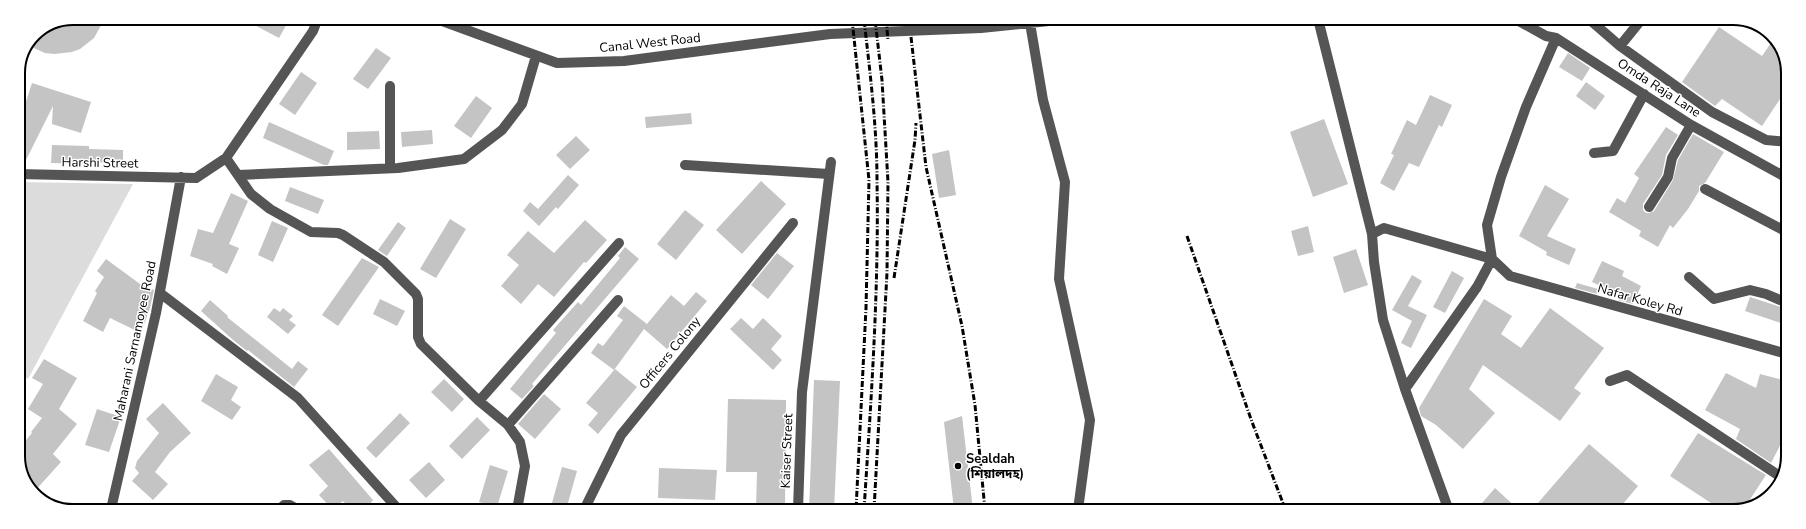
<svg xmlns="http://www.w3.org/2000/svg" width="1806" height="529" viewBox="0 0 1806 529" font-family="'Nunito Sans','Noto Sans Bengali',sans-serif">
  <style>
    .green { fill: #dcdcdc }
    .building { fill: #c4c4c4 }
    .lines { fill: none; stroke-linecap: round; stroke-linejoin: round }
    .minor { stroke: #555; stroke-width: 10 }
    .rail { stroke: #000; stroke-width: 3; stroke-dasharray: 6 2 1 2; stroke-linecap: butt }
    .poi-dot { fill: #000; stroke: #fff; stroke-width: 1.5 }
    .labels { text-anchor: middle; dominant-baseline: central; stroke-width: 3; stroke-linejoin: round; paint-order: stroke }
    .street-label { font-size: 13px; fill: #000; stroke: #fff }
    .poi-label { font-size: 13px; font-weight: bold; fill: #000; stroke: #fff; text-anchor: start }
    .rim { fill: none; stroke: #000; stroke-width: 2 }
  </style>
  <rect width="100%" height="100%" fill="#fff"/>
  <path class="green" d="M18,182L133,184L28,379L18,371Z"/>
  <path class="building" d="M73,18H105L94,38L80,49L72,52L54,54L45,53L29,46L34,34Z
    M241,18H290L279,38Z
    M1719,27L1762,56L1775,37L1788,69V87L1762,126L1722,99L1715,106L1682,82Z
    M376,48L391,58L368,89L353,79Z
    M1568,53L1590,68L1582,81L1559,67Z
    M301,72L317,83L295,115L279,104Z
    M1586,82L1605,96L1595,110L1576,96Z
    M32,83L91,102L81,133L52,124L53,106L22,168H18V126Z
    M1430,95L1452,105L1442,127L1439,125L1419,167L1409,163L1394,191L1380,183L1394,155L1391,154L1407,120L1416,125Z
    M476,96L492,108L471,138L454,126Z
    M691,113L692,124L646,128L645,117Z
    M1324,119L1348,184L1313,197L1290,132Z
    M269,122L334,151L328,165H324L263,138Z
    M1666,127L1678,135L1666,155L1662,175L1643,204V210L1646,213H1649L1654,211L1673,180L1678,160L1693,134L1724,152L1705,183L1699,186V191L1688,209L1673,228L1670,225L1658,247L1639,236L1641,231L1609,212L1617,198L1625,203L1639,178L1634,174Z
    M432,130L433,144L402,147L401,132Z
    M379,131L380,149L347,150V132Z
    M576,136L590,150L570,169L556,155Z
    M52,145L89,146V149L123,150V163L89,162V164L51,163Z
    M949,150L956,195L939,198L932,154Z
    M568,175L579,185L558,209L556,207L539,226L523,211L530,202L538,209Z
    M761,181L786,204L742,254L716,230Z
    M1545,185L1569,199L1547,236L1576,249L1569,265L1546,255L1547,252L1519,236Z
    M290,187L324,200L318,214L285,201Z
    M231,193L248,201L229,244L239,248L227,274L212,266L213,264L190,256L198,229L213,233Z
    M685,210L704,225L676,260L657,244Z
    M450,219L466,229L436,278L420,269Z
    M585,220L607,240L586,263L584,262L554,297L538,284L521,304L501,286L519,265L507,255L528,231L554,253Z
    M272,221L288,228L273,262L258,255Z
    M398,222L406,228L387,256L378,250Z
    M1308,226L1314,252L1298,256L1291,231Z
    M625,247L639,259L532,384L534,386L522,399L510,389L556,333L553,330L560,322L578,302L581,305L620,258L618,256Z
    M1356,249L1368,285L1344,293L1333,257Z
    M777,253L794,266L768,299L751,285Z
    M362,258L379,267L338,326L322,315Z
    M106,259L140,284L154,290L150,308L141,333L110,318L103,332L83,321L97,293L95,291L104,277L97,271Z
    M1602,261L1624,271L1622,276L1641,286L1633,304L1618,300L1620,295L1592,282Z
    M1452,271L1464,278L1445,313L1433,307Z
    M1412,275L1422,281L1408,306L1427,315L1411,348L1401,343L1412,321L1392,310Z
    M1577,283L1598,289L1597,294L1575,288Z
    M696,292L707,301L667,349L644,329L614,370L591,353L598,343L603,346L623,320L617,316L624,306L647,324L671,295L684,306Z
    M1750,297L1787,309V325L1745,311Z
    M380,299L405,311L397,326L373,314Z
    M1484,299L1512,316L1501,334L1521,348L1550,308L1604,348L1574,388L1581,393L1560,421L1483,365L1469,389L1495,413L1463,449L1436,425L1421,416L1419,408Z
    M210,300L228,316L227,317L292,369L298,361L308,369L294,387L248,350L247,351L232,339L201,311Z
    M274,308L280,312L283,308L293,316L289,320L296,325L288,334L267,317Z
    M741,318L753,329L763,318L782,336L771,349L782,360L773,370L730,329Z
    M44,359L77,378L59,409L77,424L53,454L61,462L33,493L18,460V450L32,433L31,432L42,418L28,409L43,384L32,378Z
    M615,369L637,387L598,434L588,425L598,413L586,403Z
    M1726,373L1756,388L1760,374L1787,381L1786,416L1782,434L1785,436L1771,463L1736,439L1740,429L1705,410Z
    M216,374L238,387L231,400L241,407L232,420L201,401Z
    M444,379L464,399L452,412L431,392Z
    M814,380L840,381L834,510H809Z
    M544,394L561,409L535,439L518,424Z
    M728,399L786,400L785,509H756L757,472H726Z
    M163,403L191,433L170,452L155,472L168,484L153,500L132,481L139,473L135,468L137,461L159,433L146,419Z
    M97,409L121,417L109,452L85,445Z
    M400,413L410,423L376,458L366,448Z
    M962,416L973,510H954L944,422Z
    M477,417L490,430L462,459L449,446Z
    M1698,433L1766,475L1745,507L1733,511H1723L1670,476Z
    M1589,444L1638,486L1617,511H1531Z
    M329,449L373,500L365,510H351L343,501L332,509L319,495L328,486L309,465Z
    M429,462L445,480L426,498L409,480Z
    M490,465L508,471L497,507L479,502Z
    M562,467L577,471L566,510H550Z
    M659,468L717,470L715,500L658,498Z
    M1495,488L1520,511H1475Z"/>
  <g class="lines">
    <path class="minor" d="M434,18L557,63L624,61L830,34L981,28L1068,19
      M1318,19L1372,234L1374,262L1383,320L1405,389
      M1517,20L1546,36L1556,38L1691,125L1787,178
      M1590,20L1620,46L1712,112L1766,140L1788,142
      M1030,23L1043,100L1065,182L1059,279L1090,420L1078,510
      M1620,46L1641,20
      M390,86V168
      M1594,153L1613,151L1644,94
      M226,158L251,194L270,209L311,232L338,233L343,235L384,262L416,294L418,299V337L421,344L479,401L508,425L520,442L525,466L517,510
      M685,165L829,174
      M18,174L196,178L226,158L313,31L318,18
      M238,175L398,168L464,159L502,130L522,104L536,56
      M1705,189L1787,232
      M1649,207L1668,177L1672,158L1691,125
      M1372,234L1384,228L1492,259L1510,276L1787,354
      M1689,277L1714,299L1750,290L1766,294L1787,303
      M160,293L298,398L399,510
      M1610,381L1627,375L1781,477
      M479,401L619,243
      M508,425L618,300
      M111,509L156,313L181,177
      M280,509L284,505H290L297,509
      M584,510L621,435L793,223
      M798,510L802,392L831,162
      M1449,511L1405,389L1477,287L1492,259L1487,225L1501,177L1526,107L1556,38"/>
    <path class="rail" d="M852,19L869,180L866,308L856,510
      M886,19L888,40
      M911,37L926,167L962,326L975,405L985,510
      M1187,236L1252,422L1286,511
      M894,278L915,140L916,123
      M864,510C871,401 879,291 877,181C877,127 870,73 864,19
      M874,510L887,273L888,182L882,80L875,19"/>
  </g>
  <circle class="poi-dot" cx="958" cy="466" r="4"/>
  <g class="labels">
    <g class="street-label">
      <text transform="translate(650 43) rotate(-6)">Canal West Road</text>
      <text transform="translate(1659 88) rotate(33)">Omda Raja Lane</text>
      <text transform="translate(100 163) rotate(1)">Harshi Street</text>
      <text transform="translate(1640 300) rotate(16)">Nafar Koley Rd</text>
      <text transform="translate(135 341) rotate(-78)">Maharani Sarnamoyee Road</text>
      <text transform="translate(670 353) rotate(-51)">Officers Colony</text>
      <text transform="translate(787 451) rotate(-88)">Kaiser Street</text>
    </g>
    <g class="poi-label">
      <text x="966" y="459">Sealdah<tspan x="966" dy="15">(শিয়ালদহ)</tspan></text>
    </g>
  </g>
  <path d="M0 0H1806V529H0ZM73 25H1733A48 48 0 0 1 1781 73V456A48 48 0 0 1 1733 504H73A48 48 0 0 1 25 456V73A48 48 0 0 1 73 25Z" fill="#fff" fill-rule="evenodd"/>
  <path class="rim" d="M73 25H1733A48 48 0 0 1 1781 73V456A48 48 0 0 1 1733 504H73A48 48 0 0 1 25 456V73A48 48 0 0 1 73 25Z"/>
</svg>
